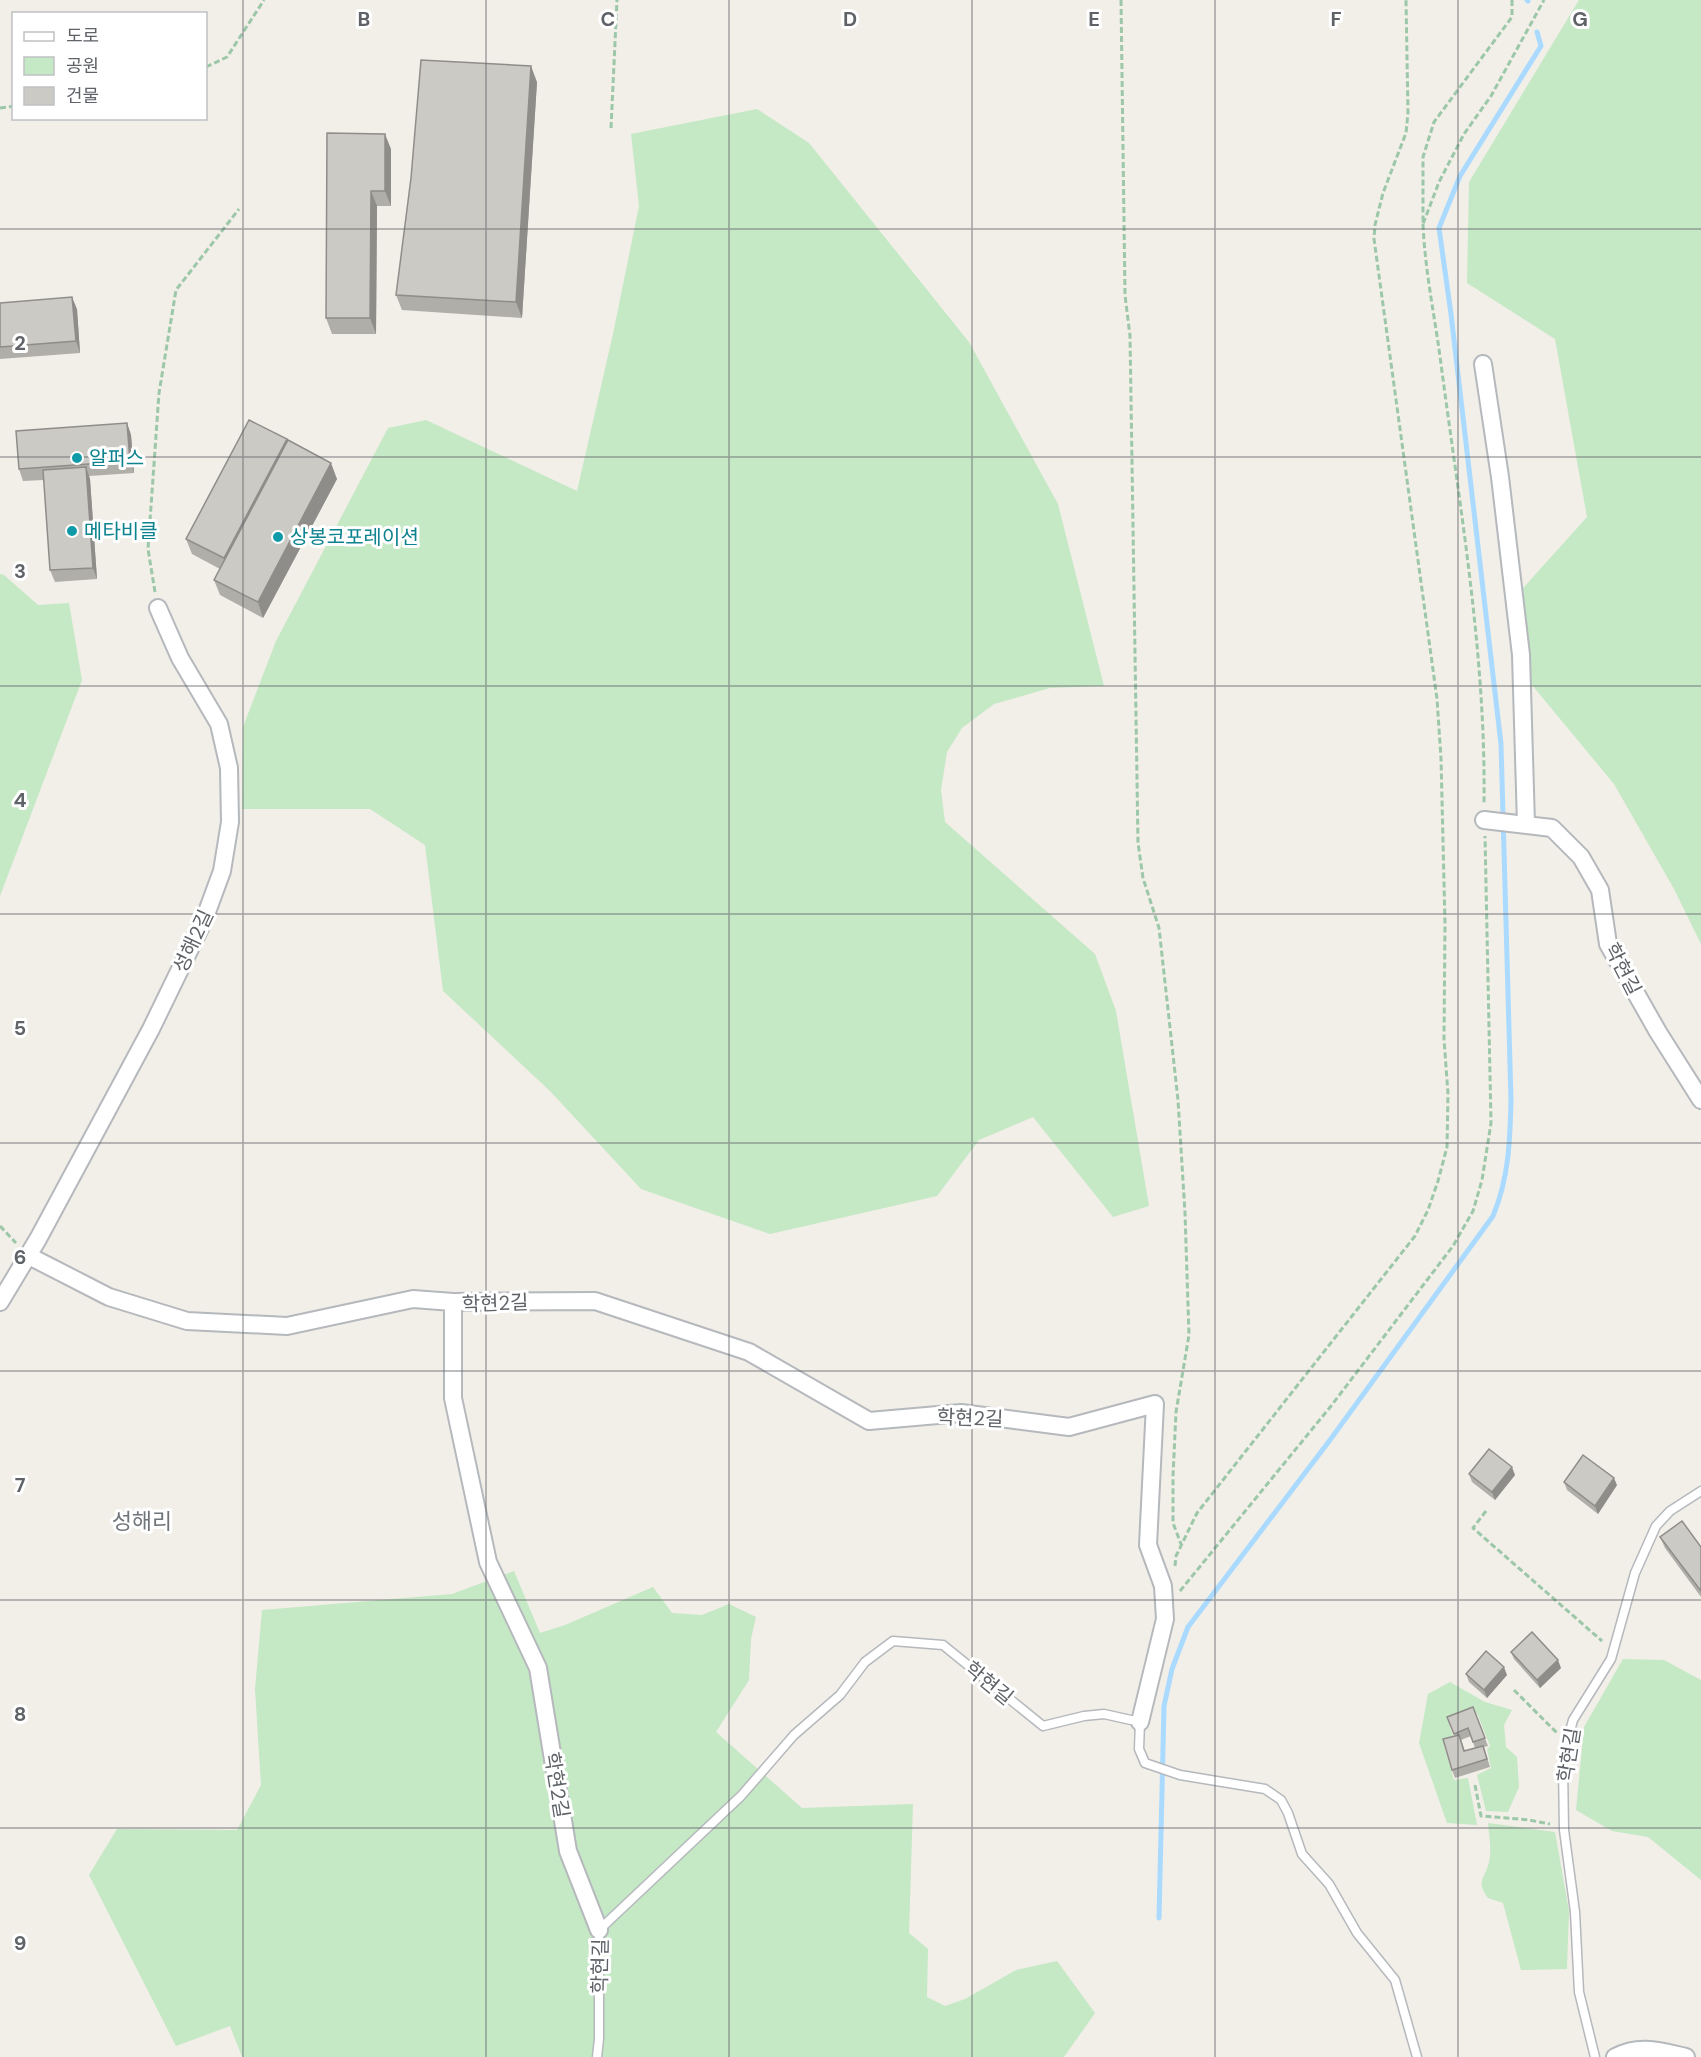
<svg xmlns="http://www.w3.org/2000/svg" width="1701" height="2057" viewBox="0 0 1701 2057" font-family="'DM Sans','Noto Sans KR',sans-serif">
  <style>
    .green { fill: #c5e8c5 }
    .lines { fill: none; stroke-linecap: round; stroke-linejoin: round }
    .stream { stroke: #aadaff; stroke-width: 5 }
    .service-casing { stroke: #b5b8bc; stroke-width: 11 }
    .minor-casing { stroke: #b5b8bc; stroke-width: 20 }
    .path { stroke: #9cc7a9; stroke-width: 3; stroke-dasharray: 6 3; stroke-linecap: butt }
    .service { stroke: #fff; stroke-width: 8 }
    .minor { stroke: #fff; stroke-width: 16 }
    .wall { fill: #afaea9; fill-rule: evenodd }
    .shaded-wall { fill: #8f8d8a }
    .building { fill: #cccac5; stroke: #8f8d8a; stroke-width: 1.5 }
    .grid { fill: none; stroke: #5f6368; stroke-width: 1.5; stroke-opacity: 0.55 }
    .culture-dot { fill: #0f9aa8; stroke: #fff; stroke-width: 2 }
    .labels { text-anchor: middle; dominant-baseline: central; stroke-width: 6; stroke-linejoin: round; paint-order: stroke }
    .culture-label { font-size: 20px; fill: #0d838f; stroke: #fff; text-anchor: start }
    .street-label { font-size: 20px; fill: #5f6368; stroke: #fff }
    .quarter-label { font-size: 22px; fill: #70757a; stroke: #fff }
    .grid-label { font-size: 20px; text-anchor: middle; font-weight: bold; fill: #5f6368; stroke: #fff; stroke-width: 6; stroke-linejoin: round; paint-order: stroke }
  </style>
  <rect width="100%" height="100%" fill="#f1efe8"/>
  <path class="green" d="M1579,0H1701V944L1674,889L1614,784L1527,679L1523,588L1587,517L1555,339L1467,283L1469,182Z
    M757,109L809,143L969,342L1058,504L1104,686L1050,688L994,704L962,728L947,752L941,790L945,822L1095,954L1116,1011L1149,1206L1113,1217L1033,1117L979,1140L937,1196L770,1234L641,1189L550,1091L443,991L425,845L370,809H242L243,727L276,641L388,428L426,420L577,491L613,334L639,206L631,134Z
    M0,574L4,575L38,605L69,603L82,680L0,896Z
    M514,1571L540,1633L565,1625L653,1587L672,1613L702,1615L729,1604L756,1617L751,1639L749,1680L716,1732L802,1808L913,1804L909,1933L928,1949L927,1997L945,2006L965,1999L1016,1970L1057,1961L1095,2013L1064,2057H242L230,2026L176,2046L89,1875L117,1829L237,1830L261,1785L255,1689L262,1610L452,1594Z
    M1623,1659L1664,1660L1701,1680V1880L1648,1837L1612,1831L1576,1810L1584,1727Z
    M1450,1682L1485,1702L1512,1710L1504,1725L1506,1747L1517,1757L1519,1787L1508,1812L1486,1811L1477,1775L1491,1768L1487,1749L1490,1746L1477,1713L1449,1724L1455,1742L1444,1746L1454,1780L1468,1778L1477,1825L1447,1823L1419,1743L1428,1694Z
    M1488,1823L1555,1832L1569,1911L1567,1969L1521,1970L1503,1903L1488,1898C1475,1880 1485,1880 1489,1862C1492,1851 1489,1835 1488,1823Z"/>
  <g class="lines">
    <path class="stream" d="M1527,0L1528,1
      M1159,1918L1164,1706L1172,1669L1188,1627L1330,1440L1493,1216C1509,1178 1510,1140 1511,1100L1501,744L1451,314L1439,228L1460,176L1541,46L1537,32"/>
    <g class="service-casing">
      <path id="service" d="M597,2057L599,2039V1930L741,1796L794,1735L840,1695L865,1662L893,1641L943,1645L1043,1726L1084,1716L1104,1714L1140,1722L1139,1749L1145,1763L1180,1775L1265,1789L1281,1800L1288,1813L1302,1854L1329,1884L1357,1933L1395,1980L1417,2057
        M1595,2057L1579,1992L1575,1912L1564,1830L1563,1766L1567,1742L1573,1720L1611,1659L1635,1573L1656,1526L1670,1511L1701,1491"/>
    </g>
    <g class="minor-casing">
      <path id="minor" d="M1483,364L1500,477L1521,655L1526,824
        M1484,820L1552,828L1581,857L1600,890L1608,944L1658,1032L1701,1100
        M27,1255L109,1297L187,1321L287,1326L413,1299L453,1302L595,1301L749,1352L869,1421L961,1413L1069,1427L1155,1404L1148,1545L1163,1586L1165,1619L1140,1722
        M0,1302L38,1239L151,1029L204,920L222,871L230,822L229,768L219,724L180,658L158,608
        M453,1302V1398L488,1562L538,1668L568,1851L599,1930
        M1615,2057C1640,2044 1660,2051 1686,2057"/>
    </g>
    <path class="path" d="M1121,0L1125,295L1130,336L1138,843L1143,878L1159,928L1178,1100L1185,1213L1189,1335L1176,1412L1173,1476V1523L1181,1544
      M1512,0V17L1434,122L1423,157V224L1439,182L1464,134L1491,96L1544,0
      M206,67L227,57L264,0
      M0,108L14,106
      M611,128L617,0
      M1423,224C1425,272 1435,317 1441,364C1460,509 1486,656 1484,803
      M155,592L148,549L159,393L176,290L239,209
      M0,1226L16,1243
      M1486,1511L1473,1528L1602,1641
      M1175,1566L1176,1556L1197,1513L1415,1236L1428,1210L1438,1181L1447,1147L1448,1094L1444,1039L1445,924L1441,758L1437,699L1374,239L1375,225L1383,193L1406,133L1408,113L1406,0
      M1180,1591L1331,1406L1453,1246L1473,1211L1482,1180L1491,1123L1485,836
      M1514,1690L1557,1733
      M1475,1785L1481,1816L1529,1820L1550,1824"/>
    <use href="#service" class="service"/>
    <use href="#minor" class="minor"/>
  </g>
  <path class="wall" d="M537,82L522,318L402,310L396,295Z
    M327,133L391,149V206H377L376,334H332L326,318Z
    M0,303L77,309L80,353L0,359Z
    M127,423L131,435L134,473L89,476L90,479L97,579L55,582L50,570L44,480L23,481L19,469Z
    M287,442L337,479L263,618L220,595L214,580L220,569L192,554L186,539Z
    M1469,1474L1515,1475L1495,1500L1472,1482Z
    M1564,1482L1617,1485L1598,1514L1567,1490Z
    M1660,1537L1701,1547V1597L1665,1548Z
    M1511,1652L1561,1668L1540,1688L1514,1659Z
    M1466,1674L1507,1675L1487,1698L1469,1682Z
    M1473,1707L1488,1746L1484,1747L1490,1767L1455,1778L1452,1770L1455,1736L1447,1717ZM1471,1736L1475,1748L1465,1751L1461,1740Z"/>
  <path class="shaded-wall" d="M531,66L537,82L522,318L516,302Z
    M385,134L391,149V206L385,191Z
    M371,191L377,206L376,334L370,318Z
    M72,297L77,309L80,353L76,341Z
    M127,423L131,435L134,473L130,461Z
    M287,439L292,455L230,574L224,558Z
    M331,463L337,479L263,618L258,602Z
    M86,467L90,479L97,579L93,568Z
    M1512,1467L1515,1475L1495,1500L1492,1492Z
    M1614,1478L1617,1485L1598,1514L1595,1506Z
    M1558,1660L1561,1668L1540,1688L1537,1680Z
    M1504,1667L1507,1675L1487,1698L1484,1690Z"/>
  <path class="building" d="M421,60L531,66L516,302L396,295L411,178Z
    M327,133L385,134V191H371L370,318H326Z
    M72,297L76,341L0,347V303Z
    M249,420L287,439L224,558L186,539Z
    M127,423L130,461L19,469L16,431Z
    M288,440L331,463L258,602L214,580Z
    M86,467L93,568L50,570L43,470Z
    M1489,1449L1512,1467L1492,1492L1469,1474Z
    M1583,1455L1614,1478L1595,1506L1564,1482Z
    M1682,1521L1701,1547V1591L1660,1537Z
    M1532,1632L1558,1660L1537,1680L1511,1652Z
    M1486,1651L1504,1667L1484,1690L1466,1674Z
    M1473,1707L1485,1738L1473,1742L1468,1728L1454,1734L1447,1717Z
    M1459,1735L1464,1751L1483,1746L1487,1759L1452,1770L1443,1739Z"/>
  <path class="grid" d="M243,0V2057M486,0V2057M729,0V2057M972,0V2057M1215,0V2057M1458,0V2057M0,229H1701M0,457H1701M0,686H1701M0,914H1701M0,1143H1701M0,1371H1701M0,1600H1701M0,1828H1701"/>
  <g class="culture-dot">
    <circle cx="77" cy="458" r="6"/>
    <circle cx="72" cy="531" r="6"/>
    <circle cx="278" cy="537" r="6"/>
  </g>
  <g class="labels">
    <g class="culture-label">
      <text x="89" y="458">알퍼스</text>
      <text x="84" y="531">메타비클</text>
      <text x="290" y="537">상봉코포레이션</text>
    </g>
    <g class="street-label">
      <text transform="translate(193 941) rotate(-65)">성해2길</text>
      <text transform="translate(1623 969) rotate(63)">학현길</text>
      <text transform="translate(495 1303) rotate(-2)">학현2길</text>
      <text transform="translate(970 1418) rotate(2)">학현2길</text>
      <text transform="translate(989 1683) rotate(39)">학현길</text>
      <text transform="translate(1569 1755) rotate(-81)">학현길</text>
      <text transform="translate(557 1785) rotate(81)">학현2길</text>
      <text transform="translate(600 1966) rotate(-89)">학현길</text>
    </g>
    <g class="quarter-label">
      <text x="142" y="1521">성해리</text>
    </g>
  </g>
  <g class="grid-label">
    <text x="364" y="26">B</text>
    <text x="608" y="26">C</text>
    <text x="850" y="26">D</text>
    <text x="1094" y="26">E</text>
    <text x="1336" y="26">F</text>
    <text x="1580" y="26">G</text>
    <text x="20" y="350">2</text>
    <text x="20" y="578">3</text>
    <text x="20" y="807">4</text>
    <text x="20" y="1035">5</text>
    <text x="20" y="1264">6</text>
    <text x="20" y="1492">7</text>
    <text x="20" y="1721">8</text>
    <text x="20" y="1950">9</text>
  </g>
  <rect x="12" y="12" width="195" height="108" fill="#ffffff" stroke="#bfc1c3" stroke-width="1.5"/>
  <rect x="24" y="32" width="30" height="9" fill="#ffffff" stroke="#bfc1c3" stroke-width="1.5"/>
  <text x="66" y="42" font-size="18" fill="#5f6368">도로</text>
  <rect x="24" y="57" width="30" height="18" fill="#c5e8c5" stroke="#bfc1c3" stroke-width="1.5"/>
  <text x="66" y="72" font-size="18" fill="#5f6368">공원</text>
  <rect x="24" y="87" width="30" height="18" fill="#cccac5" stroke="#bfc1c3" stroke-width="1.5"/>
  <text x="66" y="102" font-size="18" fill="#5f6368">건물</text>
</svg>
